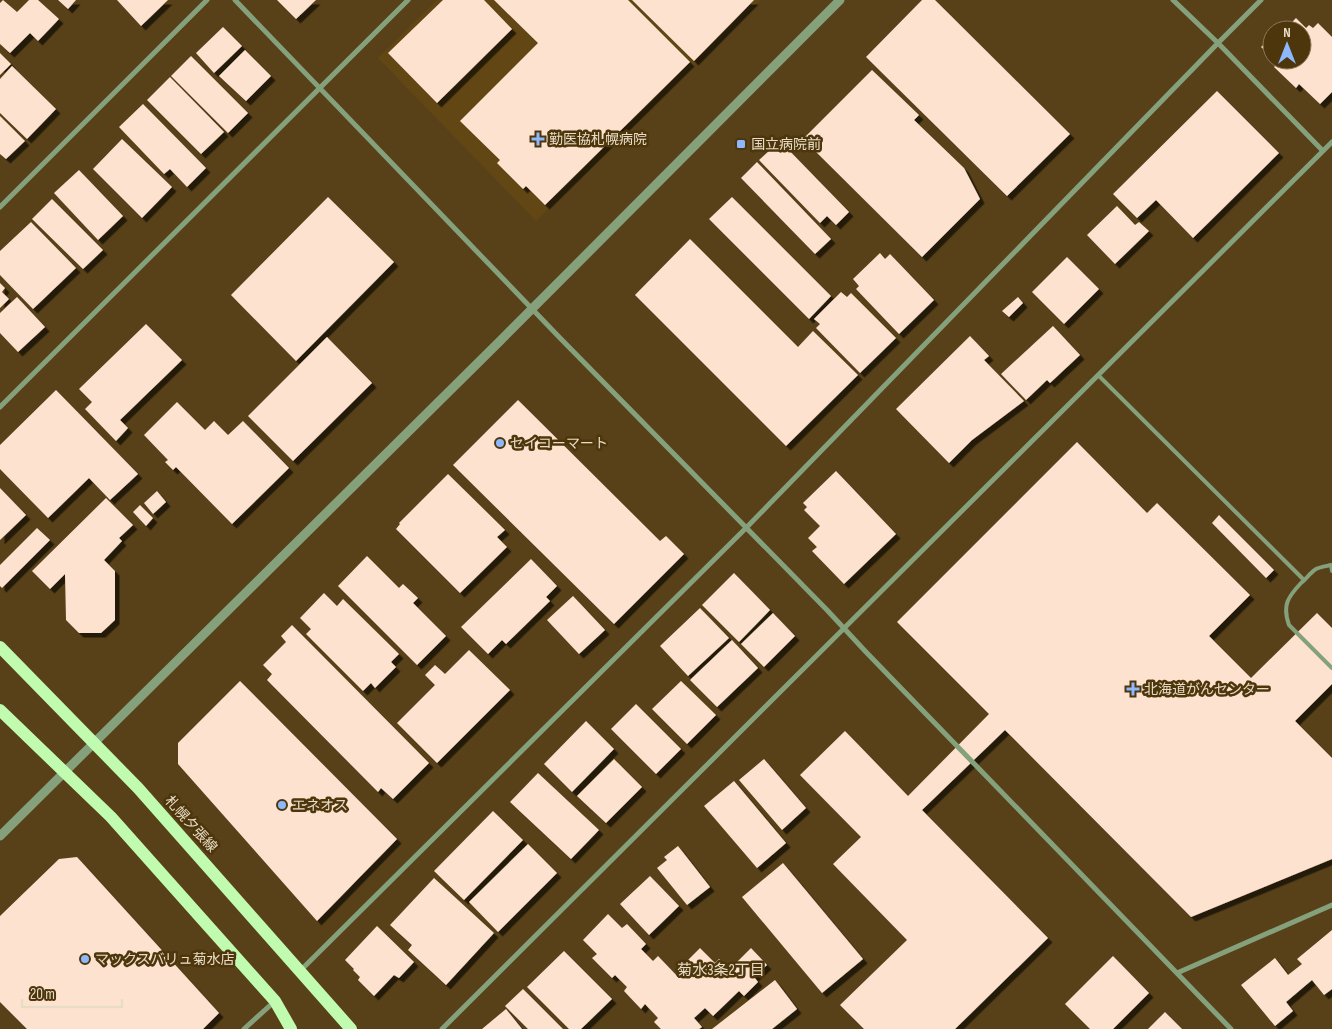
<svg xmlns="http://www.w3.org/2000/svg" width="1332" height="1029" viewBox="0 0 1332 1029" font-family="'Sofia Sans Condensed','Noto Sans JP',sans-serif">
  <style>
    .built { fill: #624714 }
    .building { fill: #fde3cf; filter: url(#shadow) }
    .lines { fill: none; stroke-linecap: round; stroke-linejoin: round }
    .service { stroke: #84a17c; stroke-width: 4 }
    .minor { stroke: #84a17c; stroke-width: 5 }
    .tertiary { stroke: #84a17c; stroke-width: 9 }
    .primary { stroke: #c0fbaf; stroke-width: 12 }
    .poi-dot { fill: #8db9fc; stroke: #4d360b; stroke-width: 2 }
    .labels { text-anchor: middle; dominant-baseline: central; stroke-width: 5; stroke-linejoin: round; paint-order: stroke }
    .poi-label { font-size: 14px; fill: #e9dcc6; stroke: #4d360b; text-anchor: start }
    .street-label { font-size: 14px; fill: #e9dcc6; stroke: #4d360b }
    .neighbourhood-label { font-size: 15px; fill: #e9dcc6; stroke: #4d360b }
  </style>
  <defs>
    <filter id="shadow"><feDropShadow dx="4.5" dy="4.5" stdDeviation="0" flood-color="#0009"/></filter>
  </defs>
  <rect width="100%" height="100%" fill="#584118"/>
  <path class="built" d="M437,0H760L536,221L378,58Z"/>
  <path class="building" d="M3,0L17,12L29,0H38L59,19L38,41L30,33L10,53L0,44V3Z
    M58,0H76L68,9Z
    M117,0H168L141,26Z
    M277,0H316L296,19Z
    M443,0H484L512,29L437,103L388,53Z
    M494,0H628L690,62L545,205L526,186L523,189L497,163L500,160L460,121L538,43Z
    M632,0H754L694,61Z
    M922,0H935L1070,134L1007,196L866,57Z
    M1296,18L1306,28L1309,25L1313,28L1318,23L1332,37V92L1320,104L1299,84L1296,88L1274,67L1278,63L1275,60H1302V30H1284Z
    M223,27L242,46L214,73L196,53Z
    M1272,36V57L1261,47Z
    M245,50L271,76L246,101L219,76Z
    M0,53L11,64L0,75Z
    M191,56L248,113L228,133L171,76Z
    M12,66L56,109L27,139L0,113V79Z
    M872,70L919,115L914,120L964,168L980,199L922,257L803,139Z
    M170,77L224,132L201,154L147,100Z
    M1217,91L1279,153L1193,238L1156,200L1137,218L1113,194Z
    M143,104L206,168L187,187L170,169L164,174L119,127Z
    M0,116L25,141L6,159L0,154Z
    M122,139L172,187L142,218L93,169Z
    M780,141L849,212L836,225L827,216L820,223L759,160Z
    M757,162L831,239L815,254L741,178Z
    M79,170L123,216L98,240L54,193Z
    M328,197L394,262L296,361L231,295Z
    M732,197L831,296L809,319L709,219Z
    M52,199L103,250L83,269L32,219Z
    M1117,206L1135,225L1139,222L1149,231L1115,264L1087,235Z
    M31,222L76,268L33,309L0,275V251Z
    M690,239L798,347L813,331L858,375L786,446L635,295Z
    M880,253L885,259L890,254L934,300L899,334L856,289L859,286L853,279Z
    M1067,257L1099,289L1064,324L1032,292Z
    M0,283L5,288L2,292L9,299L0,308Z
    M841,292L847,297L851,293L896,338L860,373L816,328L820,324L814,319Z
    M17,297L45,327L18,352L0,333V313Z
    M1018,297L1023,303L1009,317L1002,311Z
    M146,324L182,360L120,420L128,428L116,441L85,409L92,402L79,389Z
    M1053,326L1080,355L1050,383L1047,380L1026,400L1001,374Z
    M970,336L989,356L984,360L1024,401L972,440L949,463L896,409Z
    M327,337L372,383L293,461L248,416Z
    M56,390L138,474L110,500L89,478L48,518L0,469V445Z
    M518,400L660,541L666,536L684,554L614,624L453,465Z
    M177,402L205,430L214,421L228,435L243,421L289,468L232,524L176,467L173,470L165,462L168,460L144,435Z
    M1077,442L1147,513L1157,503L1250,595L1209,636L1251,678L1317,613L1332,628V684L1295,721L1332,758V859L1191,917L1005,730L922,810L1048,938L955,1029H864L840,1005L907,940L833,864L861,837L800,775L845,731L908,796L989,714L897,622Z
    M836,471L896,534L844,584L812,551L817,547L808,538L820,526L804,510L807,507L803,503Z
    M448,474L505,530L497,537L507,547L460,593L396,529L400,524L399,523Z
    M0,488L26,515L0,540Z
    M157,491L166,502L153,514L144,503Z
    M106,498L133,525L119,538L122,541L104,560L115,571V620L101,633H79L66,620L65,574L50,589L32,571Z
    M140,505L153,518L146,526L133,512Z
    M1219,515L1274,570L1266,578L1212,523Z
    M37,528L50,540L2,588L0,586V565Z
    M367,556L399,588L403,584L418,598L413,603L446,636L417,665L338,586Z
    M531,559L557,586L546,597L550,601L506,644L502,640L488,654L461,627Z
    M734,573L770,610L739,642L702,605Z
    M324,593L337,606L343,599L399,654L391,662L396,667L375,688L371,683L363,691L306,634L311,629L300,618Z
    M573,596L605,630L579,654L547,620Z
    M700,608L729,638L688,676L660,646Z
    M773,613L795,636L764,667L741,644Z
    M292,625L429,763L393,799L381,788L378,792L267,680L272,674L263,665L286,642L281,636Z
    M732,640L758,668L717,707L690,680Z
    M469,650L510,690L437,763L397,723L435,685L425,675L435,665L445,674Z
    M240,681L397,839L317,921L178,764V743Z
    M681,681L716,715L687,744L652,709Z
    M636,704L681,749L656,774L611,729Z
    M586,721L614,749L572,792L544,764Z
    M614,759L642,787L606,823L577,796Z
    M764,759L806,808L782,830L739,780Z
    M538,773L599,830L571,859L510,802Z
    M734,781L786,843L757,868L704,806Z
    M493,811L523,840L464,900L434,871Z
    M528,844L557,873L498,932L469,902Z
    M678,846L710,887L687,905L657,868L667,860L664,857Z
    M77,857L219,1013L203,1029H27L0,1002V916L59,859Z
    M783,863L863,959L822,993L742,897Z
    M650,876L679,906L649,935L620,904Z
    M434,878L494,933L446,985L408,950L412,945L390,925Z
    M608,914L622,928L627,924L646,944L641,949L653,961L658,956L679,978L691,966L687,961L700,948L715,963L719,959L729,970L751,948L767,965L754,977L758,982L744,996L739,991L713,1016L705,1008L694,1018L702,1027L699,1029H661L654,1022L658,1018L645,1004L641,1009L624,991L627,987L615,975L612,978L592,958L597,954L583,940Z
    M377,926L414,962L399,978L394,975L374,996L358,980L360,977L353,970L354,969L345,960Z
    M1332,930V989L1324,995L1312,980L1286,1002L1293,1011L1275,1026L1241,985L1275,958L1288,975L1302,964L1297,959Z
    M564,951L612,999L581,1029H569L527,987Z
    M1113,956L1149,993L1113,1029H1090L1065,1004Z
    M775,980L797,1009L772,1029H712Z
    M523,989L563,1029H528L505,1006Z
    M506,1009L522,1029H482Z
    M1165,1012L1182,1029H1148Z"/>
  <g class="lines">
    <path class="service" d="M1098,375L1304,580
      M1332,571L1331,565C1327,566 1320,567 1316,569C1311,572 1306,579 1301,583C1288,597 1282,605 1289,625L1332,668"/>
    <path class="minor" d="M235,0L561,339L827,610L866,652L1231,1029
      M1173,0L1218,43L1323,151
      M0,207L207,0
      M0,407L408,0
      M301,970L746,528L1218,43L1261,0
      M1177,973L1332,905
      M244,1029L275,1001
      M442,1029L1332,142"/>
    <path class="tertiary" d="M0,836L499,342L840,0"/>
    <path class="primary" d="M0,647L138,788L351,1029
      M0,710L111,817L275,1001L291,1029"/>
  </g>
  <g class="poi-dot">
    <path d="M535.5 131.5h5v5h5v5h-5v5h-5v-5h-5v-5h5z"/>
    <rect x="736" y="139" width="10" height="10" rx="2.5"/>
    <circle cx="500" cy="443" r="5"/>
    <path d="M1130.5 681.5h5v5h5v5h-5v5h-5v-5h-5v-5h5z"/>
    <circle cx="282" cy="805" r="5"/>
    <circle cx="85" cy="959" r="5"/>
  </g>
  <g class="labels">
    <g class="poi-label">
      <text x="549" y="139">勤医協札幌病院</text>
      <text x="751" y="144">国立病院前</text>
      <text x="510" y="443">セイコーマート</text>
      <text x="1144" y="689">北海道がんセンター</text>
      <text x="292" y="805">エネオス</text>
      <text x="95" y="959">マックスバリュ菊水店</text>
    </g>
    <g class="street-label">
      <text transform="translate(191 824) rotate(48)">札幌夕張線</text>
    </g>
    <g class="neighbourhood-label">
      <text x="721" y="970">菊水3条2丁目</text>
    </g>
  </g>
  <g transform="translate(1287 45)"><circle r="24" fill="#4d360b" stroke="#8b7856"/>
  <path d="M0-4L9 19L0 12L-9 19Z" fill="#8db9fc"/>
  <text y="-8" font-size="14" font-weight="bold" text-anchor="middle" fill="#e9dcc6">N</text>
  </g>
  <path d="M22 999v8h100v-8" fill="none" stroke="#e9dcc6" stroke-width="2.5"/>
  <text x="30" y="999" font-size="15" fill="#e9dcc6" stroke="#4d360b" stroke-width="4" paint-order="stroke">20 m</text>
</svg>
